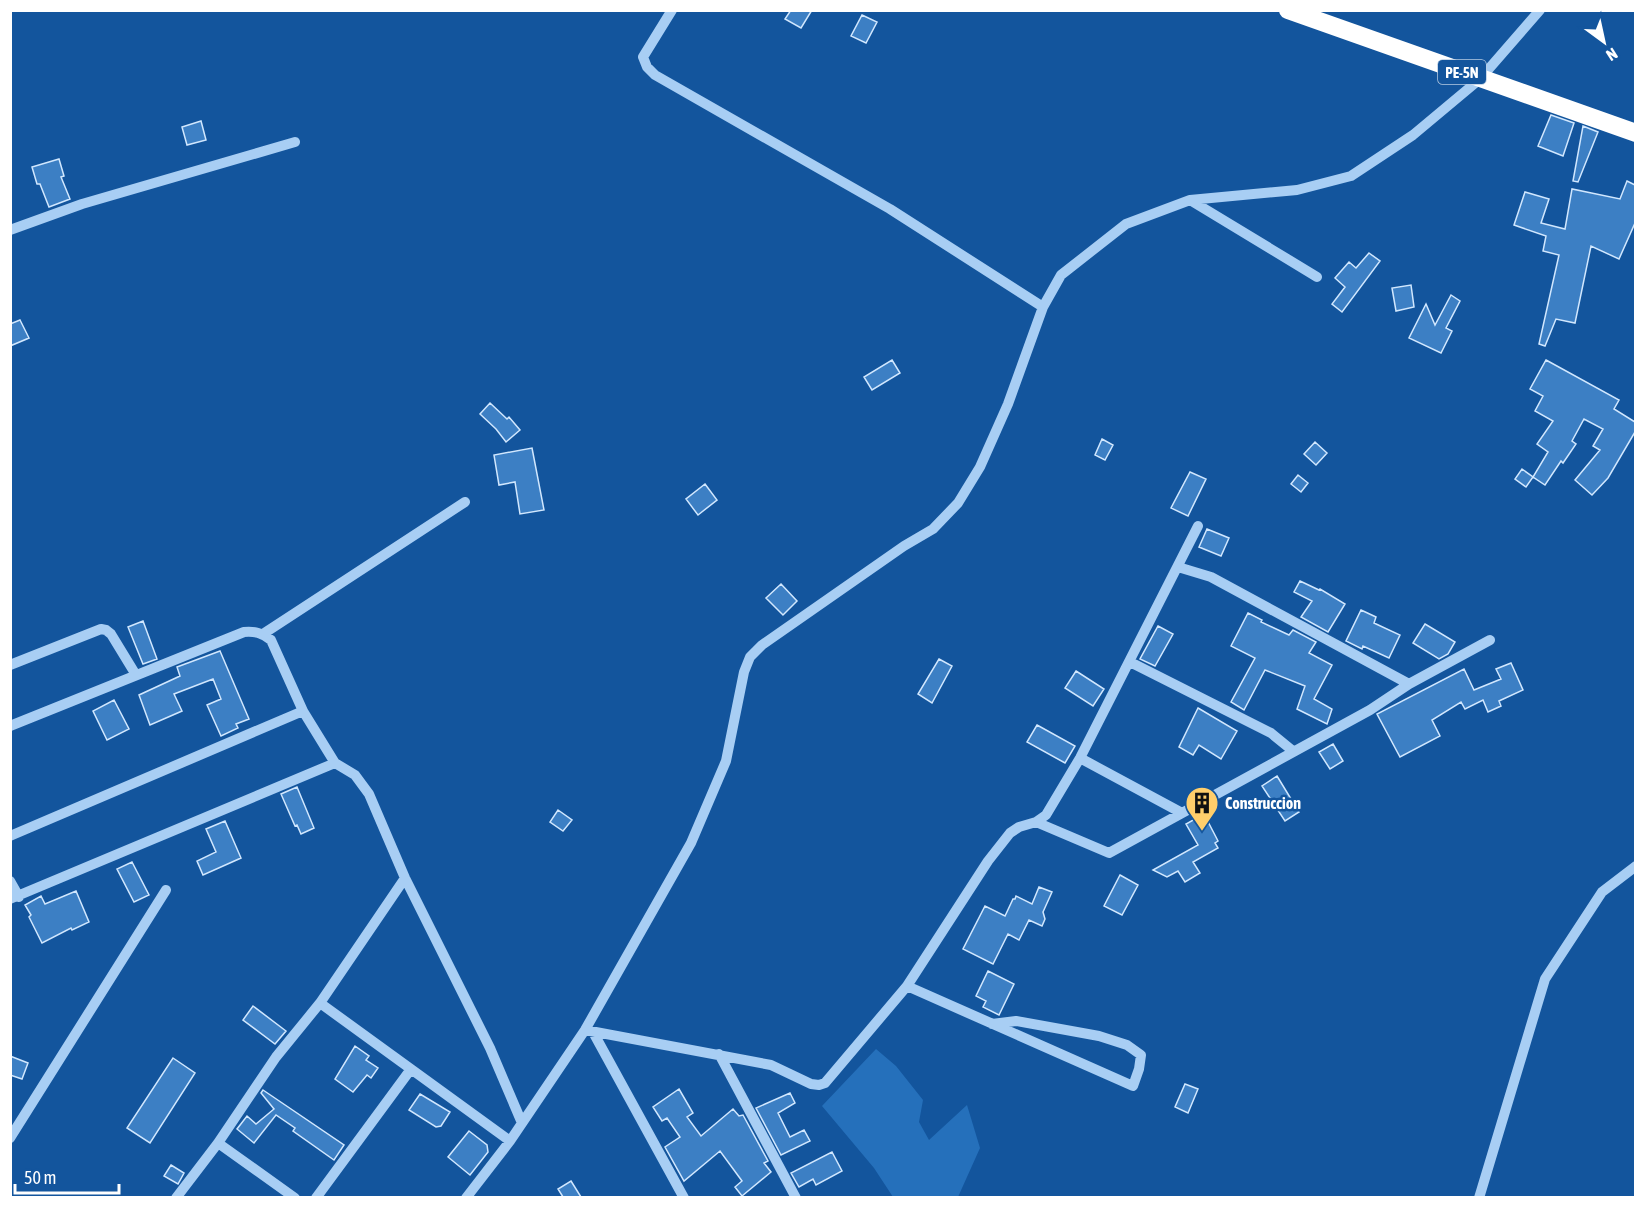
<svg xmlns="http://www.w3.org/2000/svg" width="1646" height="1208" viewBox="0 0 1646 1208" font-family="'Asap Condensed',sans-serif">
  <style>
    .green { fill: #2570bb }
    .building { fill: #3c7fc4; stroke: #d1e7fe; stroke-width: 1.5 }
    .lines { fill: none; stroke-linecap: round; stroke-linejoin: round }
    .minor { stroke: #a8cef4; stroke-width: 10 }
    .highway { stroke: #fff; stroke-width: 18 }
    .labels { text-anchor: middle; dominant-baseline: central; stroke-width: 5; stroke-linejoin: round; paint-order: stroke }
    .shield { fill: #13559d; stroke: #b8cce2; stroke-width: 1.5 }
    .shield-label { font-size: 15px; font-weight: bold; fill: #fff }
    .poi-label { font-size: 16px; font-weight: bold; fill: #fff; stroke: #13559d; text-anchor: start }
  </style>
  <rect width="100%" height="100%" fill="#13559d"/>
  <path class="green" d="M876,1049L896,1066L923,1100L919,1122L929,1140L967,1105L980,1148L958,1197H893L874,1168L822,1106Z"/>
  <path class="building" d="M791,10H812L801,28L785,19Z
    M862,15L877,22L866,43L851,36Z
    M1551,115L1574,123L1563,156L1538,146Z
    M201,121L206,140L187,145L182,127Z
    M1583,126L1598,132L1578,182L1573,181Z
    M59,159L64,176L61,177L70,199L49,207L40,184H37L32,167Z
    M1627,181L1635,185V223L1619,259L1591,246L1575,323L1556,319L1545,346L1539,344L1559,255L1543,251L1546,236L1514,225L1525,192L1549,199L1541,223L1565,229L1572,189L1620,199Z
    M1369,253L1380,261L1342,312L1332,304L1345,287L1335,278L1349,262L1356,268Z
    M1411,285L1414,307L1396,311L1392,288Z
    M1451,295L1460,301L1446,328L1452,331L1441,353L1409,338L1426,304L1435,325Z
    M20,320L29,338L10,346V324Z
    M892,360L900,373L872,390L864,377Z
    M1546,360L1619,400L1614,409L1635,422V432L1608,478L1592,495L1575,480L1600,450L1593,446L1603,429L1584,419L1572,441L1576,444L1563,463L1561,461L1545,485L1533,477L1548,452L1537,444L1553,421L1535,411L1543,396L1530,389Z
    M490,403L507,419L509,417L520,430L506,442L496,429L480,414Z
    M1102,439L1113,445L1105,460L1095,455Z
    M1315,442L1327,453L1316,465L1304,454Z
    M532,448L544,510L520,514L515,482L499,485L494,455Z
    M1522,469L1533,477L1526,487L1515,479Z
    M1190,472L1206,479L1188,516L1171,508Z
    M1298,475L1308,483L1301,492L1291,484Z
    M705,484L717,500L698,515L686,499Z
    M1207,529L1229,538L1221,556L1199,547Z
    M1300,581L1319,590L1320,589L1345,604L1328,632L1301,617L1312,601L1294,592Z
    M781,584L797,601L783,615L766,598Z
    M1361,610L1376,617L1374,623L1400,635L1389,658L1363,646L1362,649L1346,641Z
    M1248,613L1262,620L1261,622L1289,635L1293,630L1316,642L1309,653L1332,665L1314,699L1332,709L1327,724L1297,709L1305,686L1265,670L1244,710L1231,702L1255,658L1231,646Z
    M143,621L157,659L143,664L128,627Z
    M1425,624L1455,642L1448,654L1439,659L1413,643Z
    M1158,626L1173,634L1155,666L1140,659Z
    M220,651L249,719L236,724L238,728L221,736L207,705L221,699L213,679L174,694L182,711L150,725L139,695L180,676L177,667Z
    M939,659L952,666L932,703L918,694Z
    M1511,663L1523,690L1499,701L1501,706L1488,712L1483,700L1465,709L1461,702L1432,720L1440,736L1400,757L1377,714L1464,669L1474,690L1501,679L1496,669Z
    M1076,671L1104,689L1093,706L1065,688Z
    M114,700L129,729L107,740L93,711Z
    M1198,708L1237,731L1221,759L1199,745L1193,755L1179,747Z
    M1037,725L1075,746L1065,763L1027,742Z
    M1333,744L1343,761L1330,769L1319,752Z
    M1277,776L1299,812L1285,821L1262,786Z
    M297,787L314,828L301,834L297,825L295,826L281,794Z
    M558,810L572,820L563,831L550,822Z
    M1204,814L1218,841L1215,843L1218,848L1193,862L1200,873L1185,882L1178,871L1167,877L1153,870L1198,845L1186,824Z
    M225,821L241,858L203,875L197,861L216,852L206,829Z
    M132,862L149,895L134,902L117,869Z
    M1120,875L1138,885L1122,915L1104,906Z
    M1039,887L1052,892L1043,912L1045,919L1042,926L1029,920L1019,940L1008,934L993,964L963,949L985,906L1005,916L1013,899H1015L1016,896L1032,904Z
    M76,891L89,922L72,930L71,928L42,943L29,917L31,915L25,905L41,896L45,904Z
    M988,971L1014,984L999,1015L983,1007L986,1001L976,996Z
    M253,1006L286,1031L275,1044L243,1020Z
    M355,1046L369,1056L366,1060L378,1068L371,1078L367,1075L353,1092L335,1079Z
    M10,1056L28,1063L22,1079L10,1075Z
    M173,1058L195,1073L150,1143L127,1128Z
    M1185,1084L1198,1089L1188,1113L1175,1107Z
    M679,1089L693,1113L687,1117L701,1136L733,1109L739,1116L743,1115L768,1161L764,1163L771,1172L742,1196L735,1187L742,1181L720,1151L684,1181L665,1147L680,1137L667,1118L662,1121L653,1107Z
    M263,1090L344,1145L334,1160L293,1131L295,1128L276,1115L254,1143L237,1129L247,1116L256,1124L274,1109L261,1093Z
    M790,1093L795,1103L778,1113L790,1137L804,1130L810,1141L781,1155L756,1108Z
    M420,1094L450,1112L441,1126L436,1127L409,1110Z
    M469,1131L487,1145L488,1152L470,1175L448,1157Z
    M832,1152L842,1171L816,1185L813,1179L799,1187L791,1173Z
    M171,1165L184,1173L178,1184L164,1176Z
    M571,1181L581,1197H563L558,1189Z"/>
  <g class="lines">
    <path class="minor" d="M672,10L643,57L647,67L655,75L890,209L1043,307
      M1190,200L1317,277
      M10,230L82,204L295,142
      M1178,567L1211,577L1409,684L1490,640
      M263,634L465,502
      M1130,662L1271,733L1293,751
      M10,665L101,629L106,630L111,634L136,675
      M10,726L244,632C255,631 262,633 271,640L303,711L335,763L355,775L369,794L405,878L490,1048L522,1123
      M1080,758L1182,813
      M1036,822L1109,853L1370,710L1409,684
      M10,836L303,711
      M10,881L19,897
      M10,899L335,763
      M907,986L1133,1086L1139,1069L1141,1055L1127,1045L1099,1036L1016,1021L992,1024
      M320,1003L510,1141
      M585,1030L771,1065L811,1084L819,1085L825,1083L907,986L988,861L1010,833L1019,827L1036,822L1046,815L1080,758L1198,526
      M593,1032L684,1198
      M719,1054L796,1198
      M10,1138L166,890
      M218,1143L295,1198
      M176,1198L218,1143L276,1057L320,1003L405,878
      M316,1198L411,1069
      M466,1198L510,1141L585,1030L691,843L726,761L744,672L750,657L762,645L904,546L933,529L958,503L980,467L1008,404L1043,307L1061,275L1126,224L1190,200L1297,190L1351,176L1413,135L1480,79L1540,10
      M1479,1198L1545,979L1602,892L1636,866"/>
    <path class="highway" d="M1288,10L1636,133"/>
  </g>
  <defs>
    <g id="building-pin" transform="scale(1.725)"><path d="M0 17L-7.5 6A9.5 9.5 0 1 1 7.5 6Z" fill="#ffce6b" stroke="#13559d"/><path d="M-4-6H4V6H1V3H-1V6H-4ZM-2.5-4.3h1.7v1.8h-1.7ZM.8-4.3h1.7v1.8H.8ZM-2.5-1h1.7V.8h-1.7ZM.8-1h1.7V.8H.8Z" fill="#111"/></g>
  </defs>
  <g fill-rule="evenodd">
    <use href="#building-pin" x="1202" y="803"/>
  </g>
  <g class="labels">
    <rect class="shield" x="1438" y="60" width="48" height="24" rx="4.5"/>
    <g class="shield-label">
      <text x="1462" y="72">PE-5N</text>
    </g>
    <g class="poi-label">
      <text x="1225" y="803">Construccion</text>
    </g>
  </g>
  <rect width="1646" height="1208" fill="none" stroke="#ffffff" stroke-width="24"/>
  <g transform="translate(1604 42) rotate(147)" stroke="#13559d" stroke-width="4.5" paint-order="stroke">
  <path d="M0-4.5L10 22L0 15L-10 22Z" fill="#ffffff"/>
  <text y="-9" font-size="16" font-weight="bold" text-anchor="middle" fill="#ffffff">N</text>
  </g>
  <path d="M15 1184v9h104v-9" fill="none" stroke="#ffffff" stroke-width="3"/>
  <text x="24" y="1184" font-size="18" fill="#ffffff" stroke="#13559d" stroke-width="4.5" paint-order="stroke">50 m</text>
</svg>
